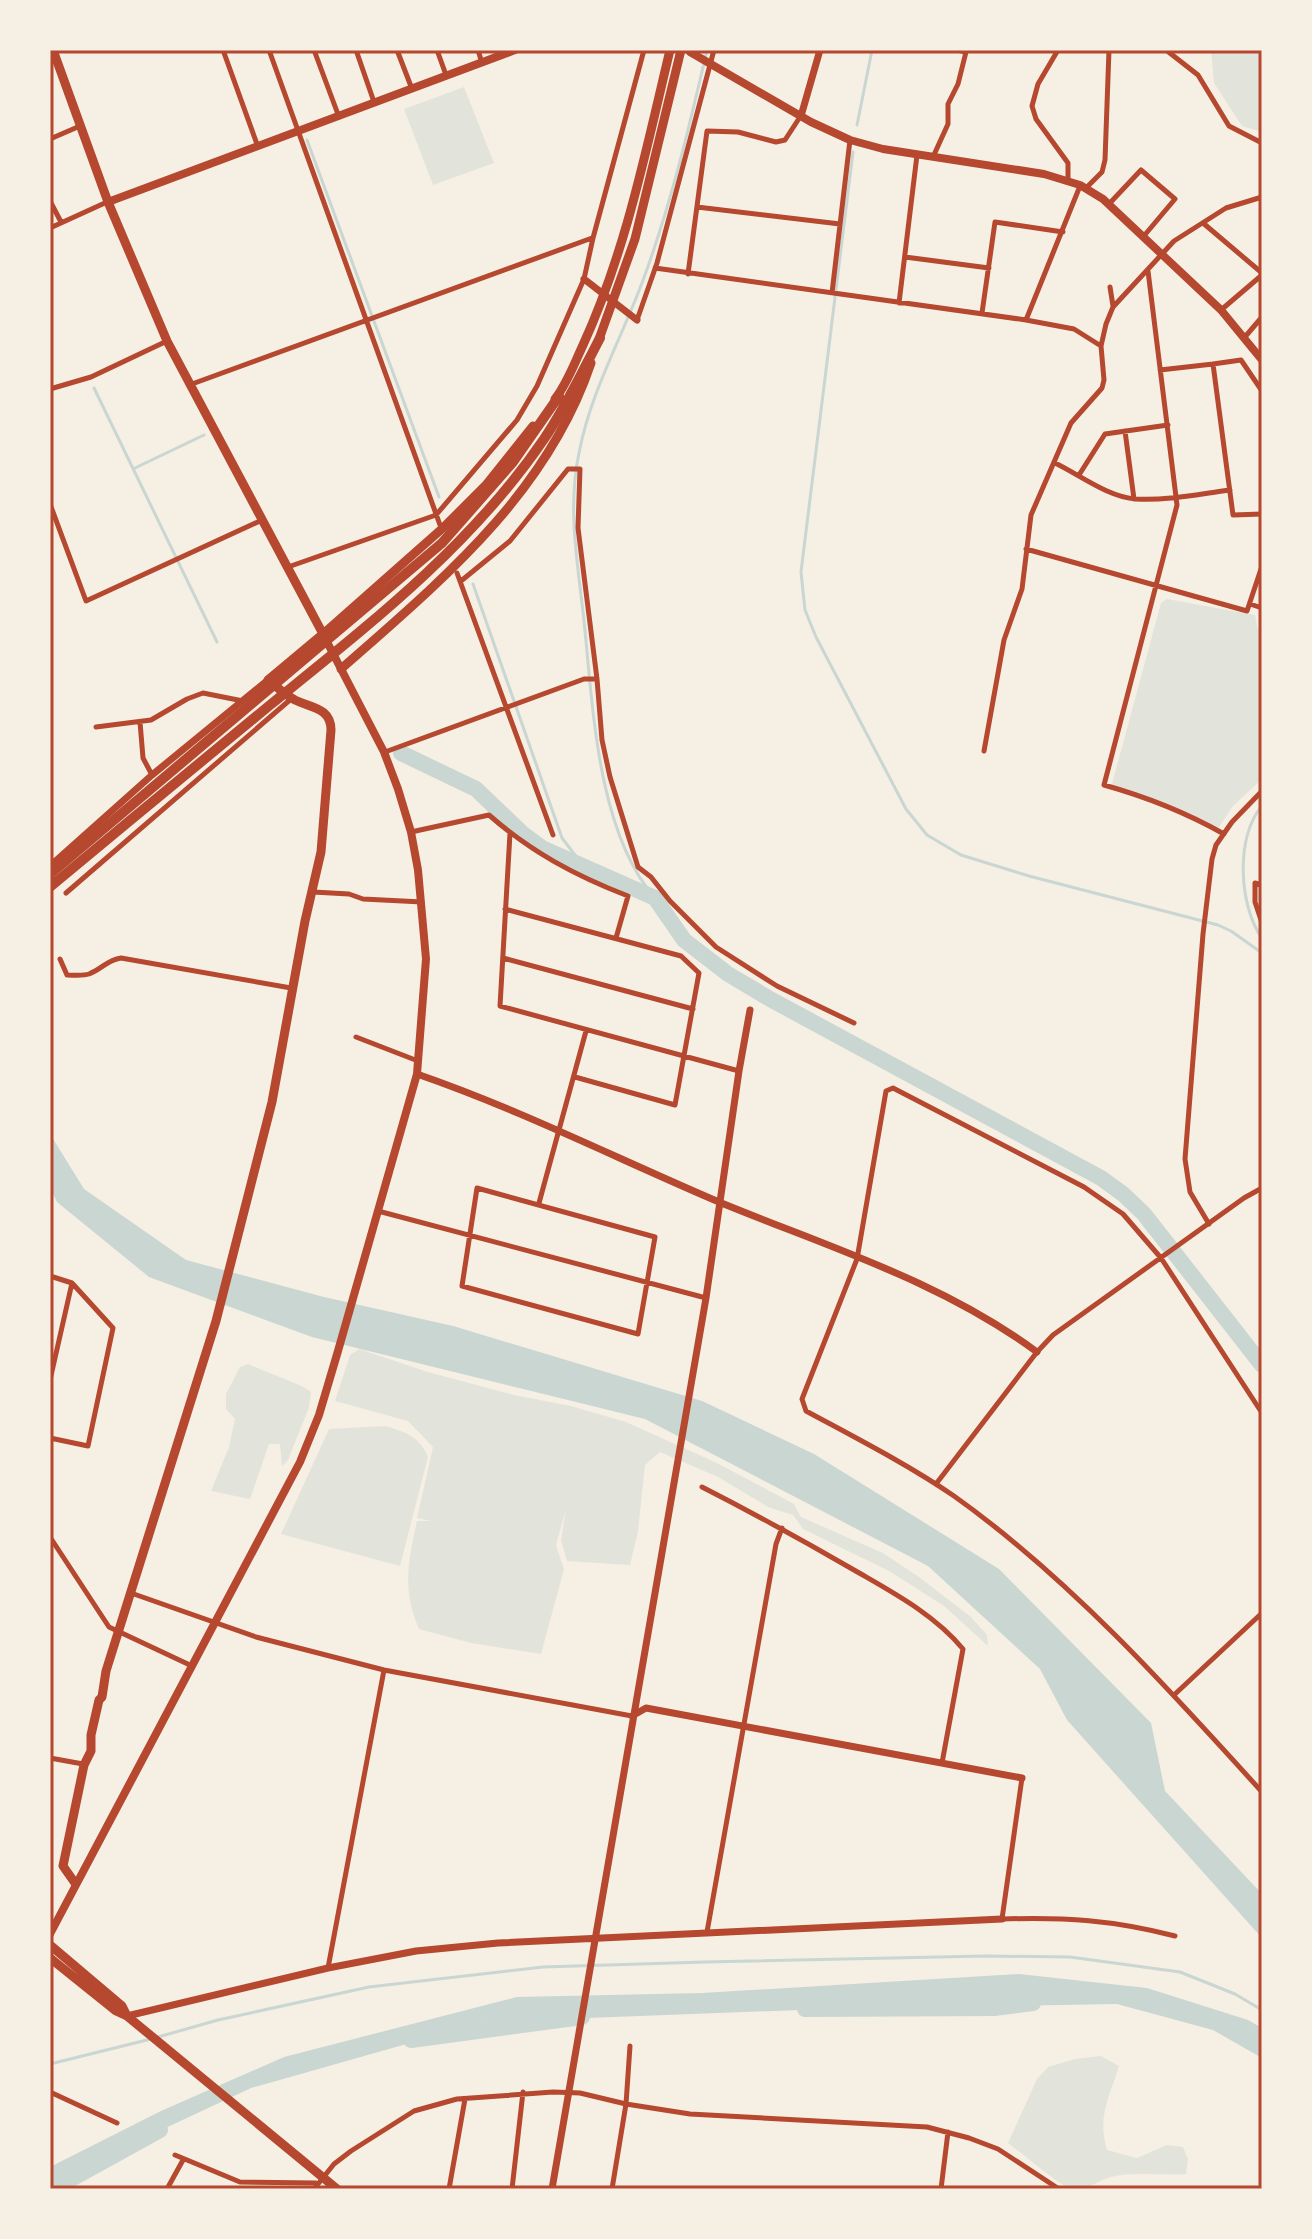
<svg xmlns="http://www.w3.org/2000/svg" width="1312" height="2239" viewBox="0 0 1312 2239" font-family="'Playfair Display',serif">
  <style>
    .green { fill: #e2e4dc }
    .water { fill: #c9d6d2 }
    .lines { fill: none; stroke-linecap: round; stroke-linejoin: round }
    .stream { stroke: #c9d6d2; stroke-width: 3 }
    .river { stroke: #c9d6d2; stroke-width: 16 }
    .minor { stroke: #b5482f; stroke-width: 5 }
    .tertiary { stroke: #b5482f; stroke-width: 7 }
    .secondary { stroke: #b5482f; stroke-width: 8 }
    .primary { stroke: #b5482f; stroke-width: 9 }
    .trunk { stroke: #b5482f; stroke-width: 9 }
    .motorway { stroke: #b5482f; stroke-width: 10 }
    .neatline { fill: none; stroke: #b5482f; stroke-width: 3 }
  </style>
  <rect width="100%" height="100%" fill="#f6efe4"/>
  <path class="green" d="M1211,50H1262V132L1242,126L1214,83Z
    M464,87L494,163L433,185L404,109Z
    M1167,599L1255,615L1258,630L1262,632V779L1233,806L1217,830L1158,804L1114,790L1112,784L1161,603Z
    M359,1349L428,1372L514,1395L571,1406L626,1422L717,1463L794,1504L801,1517L883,1553L919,1577L971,1617L987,1635L988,1646L944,1606L889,1571L803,1529L793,1515L768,1507L718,1477L660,1452L645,1465L638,1531L630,1565L567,1561L561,1540L566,1509L556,1545L564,1569L541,1654L471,1643L419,1629C402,1590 408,1562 417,1521H431L417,1518L433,1447L408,1421L335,1401L350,1355Z
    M248,1364C260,1370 305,1385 311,1392L309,1407L288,1460L282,1466L280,1444H269L250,1499L211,1491L229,1447L235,1419L226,1409V1394L240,1367Z
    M386,1426C407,1433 419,1436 428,1457L400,1566L281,1534L329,1429Z
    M1101,2056L1119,2066C1109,2099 1097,2116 1107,2150L1137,2158L1167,2145L1183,2147L1188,2159L1186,2174C1161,2176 1135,2171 1111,2177C1098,2180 1083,2194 1069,2188C1055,2182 1022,2153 1008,2143L1037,2079L1048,2067L1075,2059Z"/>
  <path class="water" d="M50,1134L84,1189L186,1260L324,1297L453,1326L702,1401L814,1454L999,1569L1151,1723L1165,1791L1262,1894V1938L1067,1720L1040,1669L928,1566L645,1419L312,1337L149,1277L57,1202L50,1187Z
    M1019,1974L1147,1988L1248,2020L1262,2028V2058L1213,2030L1117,2004L825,2009L484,2022L251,2088L50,2182V2167L161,2111L284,2057L517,1997L702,1993Z"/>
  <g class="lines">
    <path class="stream" d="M857,125L872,50
      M307,140L439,497
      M853,152L801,572L805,610L816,637L906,809L927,835L961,855L1029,876L1218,925L1231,931L1262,953
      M94,388L217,642
      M135,468L204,435
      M473,584L562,838L585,868
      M1262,806C1235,836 1239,907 1262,938
      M655,898C597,832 593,706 584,621C578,564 567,510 579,453C590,394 621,339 642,283C670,208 689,128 707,50
      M158,2037L218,2020L369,1987L543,1967L705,1962L986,1956L1070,1957L1180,1972L1235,1994L1262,2010
      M50,2064L151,2039"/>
    <path class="river" d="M401,753L476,789L523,834L542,848L655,898L684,940L728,974L770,999L1101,1178L1123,1194L1144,1214L1262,1365
      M805,2009L994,2008L1033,2003
      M411,2040L582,2017
      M53,2189L160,2130"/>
    <path class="minor" d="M223,50L258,147
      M269,50L440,525
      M314,50L339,117
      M356,50L374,102
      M397,50L412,89
      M437,50L446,75
      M478,50L482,63
      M1058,50L1038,84L1032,106L1036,119L1068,163V181
      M1166,50L1198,75L1229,126L1262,143
      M50,139L80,126
      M933,157L948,124V104L958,84L966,52L957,50
      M1086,188L1102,172L1105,160L1109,50
      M50,201L61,222
      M1109,204L1141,170L1175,199L1143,237
      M697,207L840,224
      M1203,223L1262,273
      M50,228L107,202
      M905,257L989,268
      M655,268L1026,320L1074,329L1101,346
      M1148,271L1177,505L1104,785C1147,797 1185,812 1224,834
      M688,274L707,131L738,132L776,142L785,140L800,117
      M1110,287L1113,306
      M832,293L850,140
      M899,303L917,155
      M1221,310L1262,275
      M982,313L995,222L1063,232
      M637,320L657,263L714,50
      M1026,320L1080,186
      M1244,338L1262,317
      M1213,364L1241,360L1262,391
      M1160,370L1213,364L1233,515L1262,514
      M192,384L592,238
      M50,389L91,377L167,341
      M1125,431L1134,499
      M1055,463C1080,475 1108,497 1136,499C1166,501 1199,494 1230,490
      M1079,475L1105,434L1168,425
      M50,504L86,601L262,520
      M1026,549L1247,611L1262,566
      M288,567L436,515L517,420L537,386L584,279L593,238L644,50
      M457,573L553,835
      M461,581L510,541L568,469H580L578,528L597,679L602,740L610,777L638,867L651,877L670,901L716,947L777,986L854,1023
      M1250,604L1262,608
      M140,722L143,758L152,775
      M96,727L151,720L187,699L203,693L243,701
      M984,751L1004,640L1022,589L1031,515L1071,423L1102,388L1104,380L1101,346L1106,324L1113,307L1174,241L1226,208L1262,197
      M385,752L584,679H597
      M411,832L489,815C531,852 576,876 628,896L616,938
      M510,833L500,1006L739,1071
      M1262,885L1255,883V902L1262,923
      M313,892L349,894L363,899L422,902
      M66,893L291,699
      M505,909L681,956L699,973L675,1105L575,1077
      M503,958L693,1009
      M60,959L67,975C75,975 83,976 89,974C102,969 107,960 121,958L291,988
      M356,1037L418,1061
      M477,1188L655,1237L638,1334L462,1286Z
      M539,1203L586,1031
      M378,1211L706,1298
      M1209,1224L1190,1192L1185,1159L1203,934L1212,859L1216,845L1232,822L1262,791
      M50,1276L72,1283L113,1328L88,1446L50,1438
      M50,1380L72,1283
      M1262,1413L1161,1258L1123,1214L1084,1187L893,1088L886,1091L857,1259L802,1399L806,1411C856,1438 907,1464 954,1496C1068,1577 1169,1689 1262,1792
      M936,1484L1037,1352L1053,1335L1244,1198L1262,1188
      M702,1487C753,1513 804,1541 854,1570C892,1592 934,1614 963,1649L942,1763
      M50,1537L109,1627L192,1666
      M131,1593L256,1637L384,1670L632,1716
      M1174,1695L1262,1613
      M50,1758L83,1764
      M1022,1778L1002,1919C1065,1917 1113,1920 1175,1936
      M707,1932L776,1544L782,1528
      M328,1968L384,1670
      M50,2092L117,2123
      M175,2155L240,2182L316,2183
      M167,2189L183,2160
      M314,2189L334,2164L351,2151L414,2111L457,2099L553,2092L580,2093L626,2104L690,2114L927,2127L969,2138L998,2149L1059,2189
      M449,2189L465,2099
      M512,2189L523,2092
      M612,2189L626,2104L630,2046
      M941,2189L948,2132"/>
    <path class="tertiary" d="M801,116L820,50
      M584,279L637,320
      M50,866L152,775L268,680
      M417,1074C521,1110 618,1159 719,1202C828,1247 941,1281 1037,1352
      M632,1716L646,1708L1022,1778
      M127,2016L328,1968L416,1951L498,1943L1002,1919
      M552,2189L706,1298L739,1071L750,1010"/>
    <path class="secondary" d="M690,52L811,122L850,140L883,149L1044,174L1080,185L1103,199L1221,310L1262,360
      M108,202L515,50
      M50,1934L300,1462L319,1415L338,1351L417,1074L426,959L418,870L411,832L398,789L384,752L325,638"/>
    <path class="primary" d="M53,50L108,202L167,341L323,634L268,680C277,687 285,695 295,700C312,708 331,708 331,730L321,852L305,921L272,1102L216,1321L106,1671L102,1697L99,1700L91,1735V1751L84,1765L63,1866L75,1883
      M50,1945L122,2006L127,2016
      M50,1958L116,2011L127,2016L337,2189"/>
    <path class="trunk" d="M598,342L635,239L681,50
      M555,399C567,384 575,362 583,345C626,251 646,150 670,50
      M323,634L444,527L486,485L533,426
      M341,669C441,581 547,494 591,363"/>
    <path class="motorway" d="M50,874L442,543L513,462L559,396
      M50,887C123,826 197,765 270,705C370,624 471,546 544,439C566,407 582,372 600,338"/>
  </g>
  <rect width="1312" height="2239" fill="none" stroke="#f6efe4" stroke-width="104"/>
  <rect x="52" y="52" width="1208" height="2135" class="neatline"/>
</svg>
